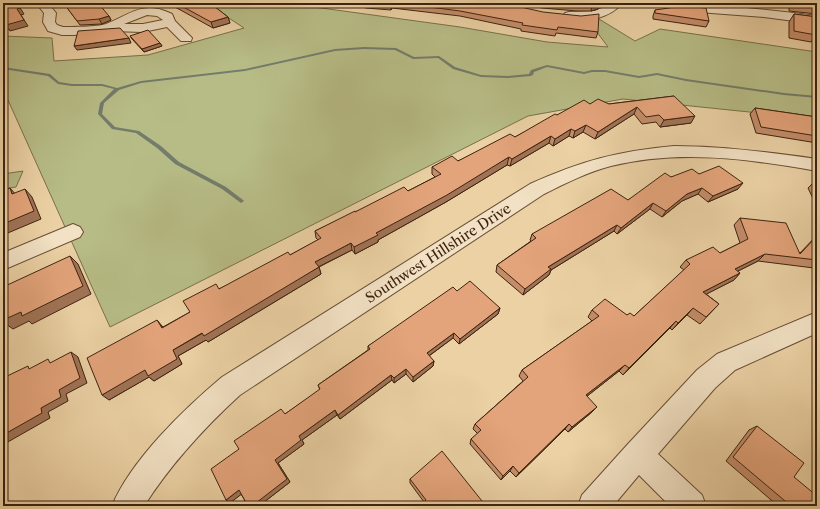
<svg xmlns="http://www.w3.org/2000/svg" width="820" height="509" viewBox="0 0 820 509" font-family="'Libre Caslon Text',serif">
  <style>
    .green { fill: #b7bc86; stroke: #7a704a }
    .lines { fill: none; stroke-linecap: round; stroke-linejoin: round }
    .stream { fill: #747c6b; fill-rule: evenodd }
    .minor-casing { stroke: #684e34; stroke-width: 2 }
    .minor { fill: #f2e1c4; fill-rule: evenodd }
    .wall { fill: #c48d6a; stroke: #3d230f }
    .shaded-wall { fill: #a07356; stroke: #3d230f }
    .building { fill: #e4a47b; stroke: #3d230f }
    .labels { text-anchor: middle; dominant-baseline: central; stroke-width: 4; stroke-linejoin: round; paint-order: stroke }
    .street-label { font-size: 14px; fill: #3d230f; stroke: #f2e1c4 }
  </style>
  <rect width="100%" height="100%" fill="#ebd1a4"/>
  <filter id="stains"><feTurbulence type="fractalNoise" baseFrequency=".005" numOctaves="4"/><feColorMatrix values="0 0 0 0 .2 0 0 0 0 .09 0 0 0 0 .02 0 0 0 .5 -.17"/></filter>
  <radialGradient id="worn" r=".72"><stop offset=".6" stop-color="#630" stop-opacity="0"/><stop offset="1" stop-color="#630" stop-opacity=".3"/></radialGradient>
  <path class="green" d="M206,3H285L460,27L547,42L608,47L588,20L599,19L635,41L660,29L817,52V119L623,99L528,116L110,327L3,89V36L52,38L54,61L148,55L244,28Z
    M23,171L16,187L3,189V174Z"/>
  <g class="lines">
    <path class="stream" d="M364,47L396,48L414,57L439,56L455,67L481,75L508,76L529,74L531,70L547,65L584,72L592,70H605L639,76L657,73L686,79L784,93L817,96V98L784,95L686,81L657,75L639,78L605,72H592L584,74L547,67L534,72L533,75L531,76L508,78L481,77L453,69L438,58L413,59L395,50L364,49L335,51L245,71L141,83L119,90L104,103L102,114L115,127L139,131L161,146L179,162L226,187L243,200L244,201L241,203L222,189L175,164L157,148L136,133L112,129L98,114L100,103L114,89L102,86H72L58,84L48,76L3,69V67L50,74L59,82L72,84H102L117,88L141,81L245,69L335,49Z"/>
    <g class="minor-casing">
      <path id="minor" d="M36,3H48L56,13L55,22L57,25L63,27C73,27 97,27 106,24C132,14 142,0 172,14L175,21L192,38L191,41H181L167,27L143,32L111,31L74,35H62L48,31L43,22L44,13ZM147,15L157,16L163,20L143,24H124Z
        M609,3H622C610,19 583,23 565,19L563,16L565,13L569,12L594,11L602,8Z
        M653,3C708,3 763,9 817,16V24L764,17L685,11L659,6L655,5Z
        M674,146C722,146 769,152 817,159V171C749,159 680,149 611,166C588,172 566,183 544,194L240,395C204,428 171,464 144,506H112C131,460 184,409 222,377L530,184C581,161 618,151 674,146Z
        M73,224L80,227L83,232L80,237L3,270V253Z
        M817,312V333L735,370L715,388L658,454L702,495L706,506H670L639,475L613,506H578L582,495L628,444L697,370L717,354Z"/>
    </g>
    <use href="#minor" class="minor"/>
  </g>
  <path class="wall" d="M174,3H210L228,17L230,23L213,28L175,7Z
    M350,3H503L598,32L596,38L556,33L555,36L521,31V29L460,16L392,8L391,10L366,8Z
    M521,3H600L598,9L591,11H577L542,8Z
    M789,3H817V14L789,11Z
    M65,5L109,16L111,20L102,24L80,25Z
    M655,10L709,21L706,27L653,19V16Z
    M794,14L817,17V36L811,42L789,38V22Z
    M130,36L160,43L162,46L144,52L132,39Z
    M674,96L691,123L660,127L656,122L642,124L634,114L595,139L583,132L573,138L569,136L553,146L549,143L510,166L507,165L446,202L378,240V242L355,254L352,250L319,267L321,274L208,342L206,340L178,356L182,364L154,381L149,377L109,400L162,326L163,327L190,312L219,289L290,255L318,240L316,238L315,231L355,212L408,191L435,177L432,174V167L458,161L515,137L557,115L590,104H609Z
    M755,108L816,117L817,116V143L756,133L750,114Z
    M699,174L738,189L708,202L698,194L682,201L662,217L650,209L617,234L614,231L551,270L549,275L523,295L496,272L497,265L531,241L530,240L532,234L628,200L671,177Z
    M814,182H817V207L808,188Z
    M740,218L800,253L817,235V270L814,268L758,261L738,271L740,273L734,280L706,294L719,304L700,324L687,315L672,330L670,328L623,375L619,371L587,396L592,412L568,432L565,429L516,477L510,471L501,480L470,444L471,439L478,434L473,429L475,424L523,381L519,376L522,370L592,321L588,317L592,310L634,316L684,270L680,267L686,260L720,253L740,243L734,225Z
    M457,291L500,308L498,314L459,344L453,338L429,356L434,361L433,366L413,382L406,374L394,383L392,380L340,419L337,415L302,440L304,444L278,463L290,482L259,506H248L241,494L230,503L226,500L239,449L285,414L320,390L318,385L368,350V346Z
    M757,426L794,477L817,506H778L726,461L749,430Z
    M410,479L486,506L424,502L410,483Z"/>
  <path class="shaded-wall" d="M17,3L24,14L21,15L28,26L10,31L9,29L3,31V24Z
    M392,3V8L391,10V4Z
    M600,3L598,9L591,11L592,5Z
    M651,3H653V5L650,6Z
    M109,16L111,20L102,24L99,19Z
    M228,17L230,23L213,28L211,22Z
    M817,34V36L811,42Z
    M129,38L131,43L77,50L74,46Z
    M160,43L162,46L144,52L142,49Z
    M637,107L634,114L595,139L598,132Z
    M695,116L691,123L660,127L664,120Z
    M586,125L583,132L573,138L575,131Z
    M571,129L569,136L553,146L555,139Z
    M551,136L549,143L510,166L512,159Z
    M509,157L507,165L446,202L378,240V242L355,254L354,247L376,233Z
    M743,183L738,189L708,202L713,196Z
    M10,188L17,196L12,194Z
    M702,188L698,194L682,201L662,217L666,211L687,194Z
    M25,189L32,197L41,219L3,235V224Z
    M653,203L650,209L617,234L621,228Z
    M617,225L614,231L551,270L549,275L523,295L525,289L548,267Z
    M351,243L352,250L316,268L315,262Z
    M765,254L758,261L728,276L735,269Z
    M70,256L78,264L91,294L32,324L29,321L13,329L3,322V320Z
    M319,267L321,274L208,342L206,340L178,356L182,364L154,381L149,377L109,400L102,395L173,350Z
    M740,273L734,280L697,299L703,292Z
    M500,308L498,314L459,344L460,339Z
    M693,308L687,315L672,330L678,323Z
    M157,320L162,326L167,334L162,328Z
    M676,321L670,328L623,375L629,368Z
    M454,333L453,338L426,358L427,353Z
    M71,352L78,357L87,383L66,394L68,401L48,412L50,418L6,443L3,442V435L41,408Z
    M434,361L433,366L413,382V377Z
    M625,365L619,371L581,401L586,395Z
    M406,369V374L394,383V378Z
    M391,375L392,380L340,419L338,415Z
    M597,407L592,412L568,432L572,427Z
    M335,410L337,415L302,440L304,444L278,463L290,482L259,506H252L275,460L299,436Z
    M569,424L565,429L516,477L519,473Z
    M513,466L510,471L501,480L503,476Z
    M239,490L243,493L230,503L226,500Z"/>
  <path class="building" d="M3,3H17L20,8L17,9L24,20L6,25L5,23L3,24Z
    M67,3H98L109,16L99,19L77,21L65,5Z
    M176,3H210L228,17L211,22Z
    M376,3H392L391,4Z
    M399,3H503L543,12L581,16L599,14L598,32L558,27L557,30L522,25L523,23L460,11Z
    M555,3H599L592,5L579,6Z
    M793,3H817V7L793,4Z
    M682,6L706,8L709,21L655,13V10Z
    M794,14L817,17V34L816,35L794,31Z
    M120,28L129,38L74,46L78,31Z
    M148,30L160,43L142,49L130,36Z
    M674,96L695,116L664,120L659,115L646,117L637,107L598,132L586,125L575,131L571,129L555,139L551,136L512,159L509,157L447,195L376,233L378,235L354,247L351,243L315,262L319,267L204,336L202,333L173,350L177,359L148,376L145,370L102,395L87,358L157,320L162,328L190,312L183,301L216,284L219,289L288,252L290,255L321,238L315,231L355,211V212L404,187L408,191L441,174L432,167L452,156L458,161L510,134L515,137L555,114L557,115L584,100L590,104L598,99L609,104Z
    M755,108L817,117V136L761,127Z
    M719,166L743,183L713,196L702,188L687,194L666,211L653,203L621,228L617,225L548,267L551,269L525,289L497,265L536,238L532,234L611,189L628,200L665,173L671,177L692,169L699,174Z
    M814,182H817V188Z
    M10,188L12,194L25,189L34,211L3,224V191Z
    M740,218L786,223L800,254L817,236V260L765,254L735,269L740,273L703,292L719,304L706,317L693,308L678,323L676,321L629,368L625,365L586,395L597,407L572,427L569,424L519,473L513,466L503,476L471,439L481,430L475,424L528,377L522,370L599,316L592,310L605,299L627,315L630,313L634,316L690,264L686,260L713,247L720,253L748,239Z
    M70,256L83,286L22,316L21,312L3,320V287Z
    M470,281L500,308L460,339L454,333L427,353L434,361L413,377L406,369L394,378L391,375L338,415L335,410L299,436L301,440L275,460L287,479L252,506H248L239,490L226,500L211,469L239,449L234,441L281,409L285,414L320,389L318,385L370,349L368,346L453,287L457,291Z
    M71,352L80,378L59,390L61,397L41,408L42,413L3,435V378L28,366L29,369L48,359L50,363Z
    M757,426L804,463L794,477L817,496V506H791L733,457Z
    M442,451L486,506H420L426,500L410,479Z"/>
  <g class="labels">
    <g class="street-label">
      <text transform="translate(438 253) rotate(-33)">Southwest Hillshire Drive</text>
    </g>
  </g>
  <rect width="820" height="509" fill="none" stroke="#ebd1a4" stroke-width="16"/>
  <rect x="4" y="4" width="812" height="501" fill="none" stroke="#3d230f" stroke-width="2"/>
  <rect x="8" y="8" width="804" height="493" fill="none" stroke="#3d230f"/>
  <rect width="100%" height="100%" filter="url(#stains)"/>
  <rect width="100%" height="100%" fill="url(#worn)"/>
</svg>
